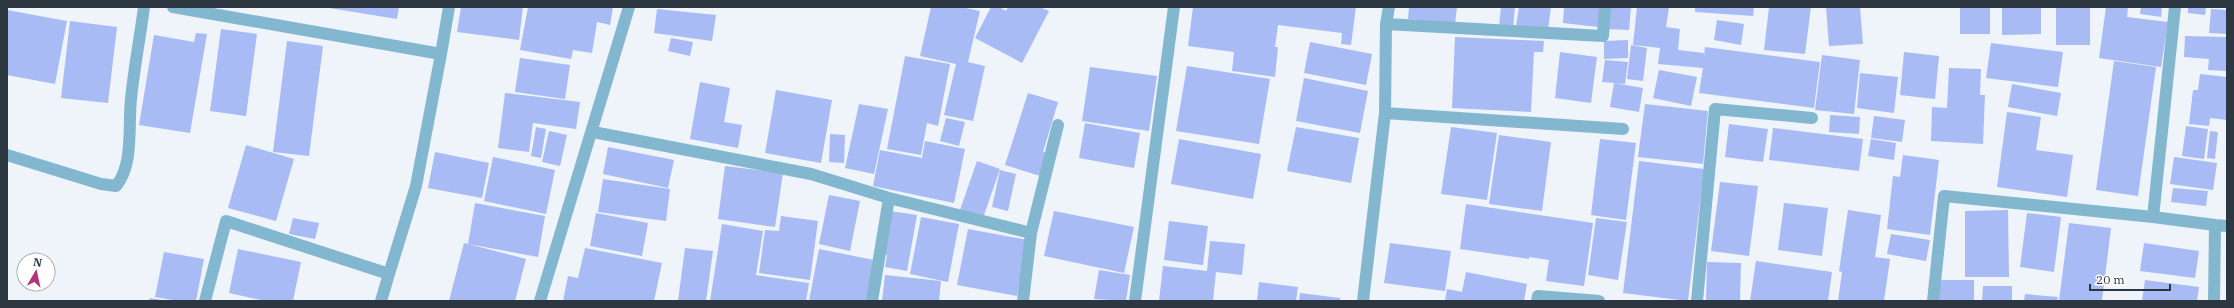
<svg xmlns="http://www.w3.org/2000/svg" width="2234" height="308" viewBox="0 0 2234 308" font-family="'IBM Plex Serif',serif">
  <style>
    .building { fill: #a9bbf5 }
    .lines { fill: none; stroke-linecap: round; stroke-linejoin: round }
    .minor { stroke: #83b7d0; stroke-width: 12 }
  </style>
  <rect width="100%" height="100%" fill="#eef4f9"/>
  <path class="building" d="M323,7H399L397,19Z
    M461,7H523L519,40L457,32Z
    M528,7H613L610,25L597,22L592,53L573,50L571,59L520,50Z
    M931,7H961L980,11L968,62L985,66L973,121L944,115L956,64L920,56Z
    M991,7H999L1006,11L1008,7H1040L1049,11L1022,63L975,38Z
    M1193,7H1356L1351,45L1341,44L1342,33L1278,25L1275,47H1278L1275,77L1232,71L1234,52L1188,46Z
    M1409,7H1457L1455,24L1408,19Z
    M1501,7H1515L1513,28L1499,26Z
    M1519,7H1551L1548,30L1516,26Z
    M1564,7H1601L1598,27L1563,23Z
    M1610,7H1631L1629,30L1608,29Z
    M1637,7H1669L1666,27L1680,29L1678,50L1704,53V57L1705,47L1820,62L1814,108L1699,93L1703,68L1658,64L1660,48L1633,45Z
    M1695,7H1754L1753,16L1695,12Z
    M1769,7H1811L1805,54L1764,50Z
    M1826,7H1860L1863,44L1829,46Z
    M1960,7H1990V34H1960Z
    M2002,7H2041V34L2002,35Z
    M2056,7H2090V45H2056Z
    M2106,7H2128L2127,17L2168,22L2161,67L2099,58Z
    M2141,7H2162L2161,17L2140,14Z
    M2188,7H2206L2205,15L2188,13Z
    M657,9L716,15L712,41L654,33Z
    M2211,9L2227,10V34L2209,33Z
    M7,10L67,21L55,84L7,75Z
    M1717,20L1744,24L1741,45L1714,40Z
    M70,21L117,27L108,103L61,98Z
    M221,29L257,34L246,116L210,111Z
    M196,33L207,34L190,133L139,125L154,35L194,42Z
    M2185,36L2227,37V71L2208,70L2209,59L2184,57Z
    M1455,37L1544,41L1543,52H1534L1531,112L1452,108Z
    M671,38L693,42L690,56L668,51Z
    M1628,40V58L1604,59V41Z
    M287,41L323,46L309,156L273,152Z
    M1310,42L1372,54L1366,85L1304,73Z
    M1991,43L2063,52L2058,87L1986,78Z
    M1631,45L1647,48L1643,81L1627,79Z
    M1560,52L1597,57L1591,103L1555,98Z
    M1904,52L1939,56L1935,99L1900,95Z
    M1822,55L1860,60L1854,114L1815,110Z
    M905,56L950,64L938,126L927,123L921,155L887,149Z
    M520,58L570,65L565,99L515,92Z
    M1605,60L1628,62L1625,84L1602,82Z
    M2114,61L2156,67L2138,196L2096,190Z
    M1187,66L1270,79L1259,144L1176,131Z
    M1090,67L1157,76L1149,131L1082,121Z
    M1949,68L1981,69L1980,95H1985L1983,144L1931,141L1932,107L1947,108Z
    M1659,70L1697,77L1691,106L1653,98Z
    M1860,73L1898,77L1894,113L1857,108Z
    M2200,74L2227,77V120L2210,118L2209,126L2189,124L2193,90H2198Z
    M1304,78L1368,91L1360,133L1296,121Z
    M700,82L730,88L724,122L742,125L738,148L690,139Z
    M1614,83L1643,88L1639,112L1610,107Z
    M2012,84L2061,93L2057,116L2008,107Z
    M776,90L832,100L821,163L765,153Z
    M505,93L580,102L576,129L533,123L529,152L498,148Z
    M1028,93L1058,102L1043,152L1047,153L1040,176L1005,165Z
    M859,104L888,109L874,174L845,168Z
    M1645,104L1708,111L1703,164L1638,157Z
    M2007,112L2041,117L2036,150L2073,155L2067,197L1997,187Z
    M1830,115L1860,117L1859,134L1829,132Z
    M1874,116L1905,120L1902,142L1871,138Z
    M946,118L965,122L959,146L940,141Z
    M1085,123L1140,133L1134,168L1079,158Z
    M1729,124L1768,129L1763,162L1725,157Z
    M2186,126L2208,129L2204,159L2182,156Z
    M536,127L546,129L541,158L531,156Z
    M1296,127L1359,138L1351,183L1287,171Z
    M1451,127L1497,133L1487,200L1441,194Z
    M1773,128L1863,139L1859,171L1769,160Z
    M549,131L567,135L560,166L542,162Z
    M2210,131L2218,132L2215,159L2207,158Z
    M830,134L845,135L844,163L829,162Z
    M1499,135L1551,142L1542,211L1489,204Z
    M1179,139L1261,154L1253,199L1171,184Z
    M1600,139L1636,143L1626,220L1591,215Z
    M1871,139L1896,143L1894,160L1868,156Z
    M925,141L965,149L954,203L873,186L880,150L922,158Z
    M246,145L294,159L276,221L228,208Z
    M608,147L674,160L668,188L603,174Z
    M435,152L489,163L482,198L428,188Z
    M1903,155L1939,160L1930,235L1887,229L1893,176L1900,177Z
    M493,157L555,170L546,214L484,201Z
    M2174,157L2217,163L2213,190L2170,184Z
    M977,161L1000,169L983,218L960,210Z
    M1639,161L1704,169L1688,301L1623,293Z
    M725,166L783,173L775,227L718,219Z
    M1000,170L1016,174L1008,211L992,207Z
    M603,179L670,189L666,221L598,212Z
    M1720,182L1758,186L1749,256L1711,251Z
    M2173,188L2208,191L2206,206L2171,202Z
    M829,195L860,201L850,251L819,244Z
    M475,203L545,216L538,257L468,244Z
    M1784,203L1828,208L1822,256L1778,250Z
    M1466,204L1593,223L1584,286L1546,281L1549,260L1529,257V259L1460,249Z
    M1848,210L1881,215L1875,257L1890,259L1884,301H1838L1842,272L1839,271Z
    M2008,210L2009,277H1965V211Z
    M890,211L917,215L907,271L885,267L887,255H883Z
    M1054,211L1134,227L1124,273L1044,256Z
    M596,213L648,223L642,256L590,246Z
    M2027,213L2061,217L2054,272L2020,267Z
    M781,216L818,221L810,280L759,273L765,230L779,231Z
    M921,217L959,224L948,282L910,274Z
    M293,218L319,223L315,239L289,234Z
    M1596,218L1627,222L1618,280L1588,275Z
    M1169,221L1208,226L1203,265L1164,260Z
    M2069,223L2111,228L2102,301H2059Z
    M722,224L763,231L756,275L809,283L806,301H710Z
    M968,229L1028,240L1017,296L957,285Z
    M1891,234L1930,240L1926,261L1887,254Z
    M1210,241L1245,244L1242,275L1216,272L1213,301H1159L1163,266L1207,271Z
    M464,243L526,259L515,301H449Z
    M1390,243L1451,251L1445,291L1384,283Z
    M2144,243L2199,251L2195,278L2140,271Z
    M585,248L662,263L654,301H563L568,276L578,278Z
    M685,248L713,251L706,301H678Z
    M238,249L301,262L293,301H265L229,293Z
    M819,249L874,260L866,301H809Z
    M164,252L204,259L196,301H178L155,297Z
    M1756,261L1832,272L1828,301H1750Z
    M1707,262L1741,263L1740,301H1706Z
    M1099,270L1130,275L1126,301L1094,299Z
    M1466,272L1527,284L1524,301H1445L1447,289L1462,292Z
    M885,275L941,281L939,301H882Z
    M1939,280H1974V301H1939Z
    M2145,280L2199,287L2197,301H2142Z
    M1259,282L1298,287L1296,301H1257Z
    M1983,286H2012V301H1982Z
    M1300,293L1340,298V301H1299Z
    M2025,294L2058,297L2057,301H2024Z
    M150,298L162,300V301H149Z"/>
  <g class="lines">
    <path class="minor" d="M173,7L441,54L449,7
      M2175,7L2153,217L2215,225
      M1386,24L1603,36L1605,7
      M1385,113L1623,129
      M593,132L811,174L889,198L1031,233L1023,301
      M7,155L101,184L116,186C134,165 128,125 131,99C134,68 140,38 144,7
      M1031,233L1058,125
      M389,274L416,186L441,54
      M205,301L226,221L389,274L381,301
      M540,301L629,7
      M872,301L889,198
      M1135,301L1174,7
      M1363,301L1385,113L1386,24L1389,7
      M1537,301L1538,296L1599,301
      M1697,301L1715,109L1812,118
      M1933,301L1944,196L2153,217
      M2214,301L2215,225L2227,226"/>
  </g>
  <rect width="2234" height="308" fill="none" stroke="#2d3742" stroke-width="16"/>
  <g transform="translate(36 272) rotate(9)"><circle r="19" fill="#ffffff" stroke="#abafb3"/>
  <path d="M0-3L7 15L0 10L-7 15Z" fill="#b73176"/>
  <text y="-6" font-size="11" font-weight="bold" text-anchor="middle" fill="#2d3742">N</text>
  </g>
  <path d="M2090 284v6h80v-6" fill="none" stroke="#2d3742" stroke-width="2"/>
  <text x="2096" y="284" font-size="12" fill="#2d3742" stroke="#ffffff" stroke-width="3" paint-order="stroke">20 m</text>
</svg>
